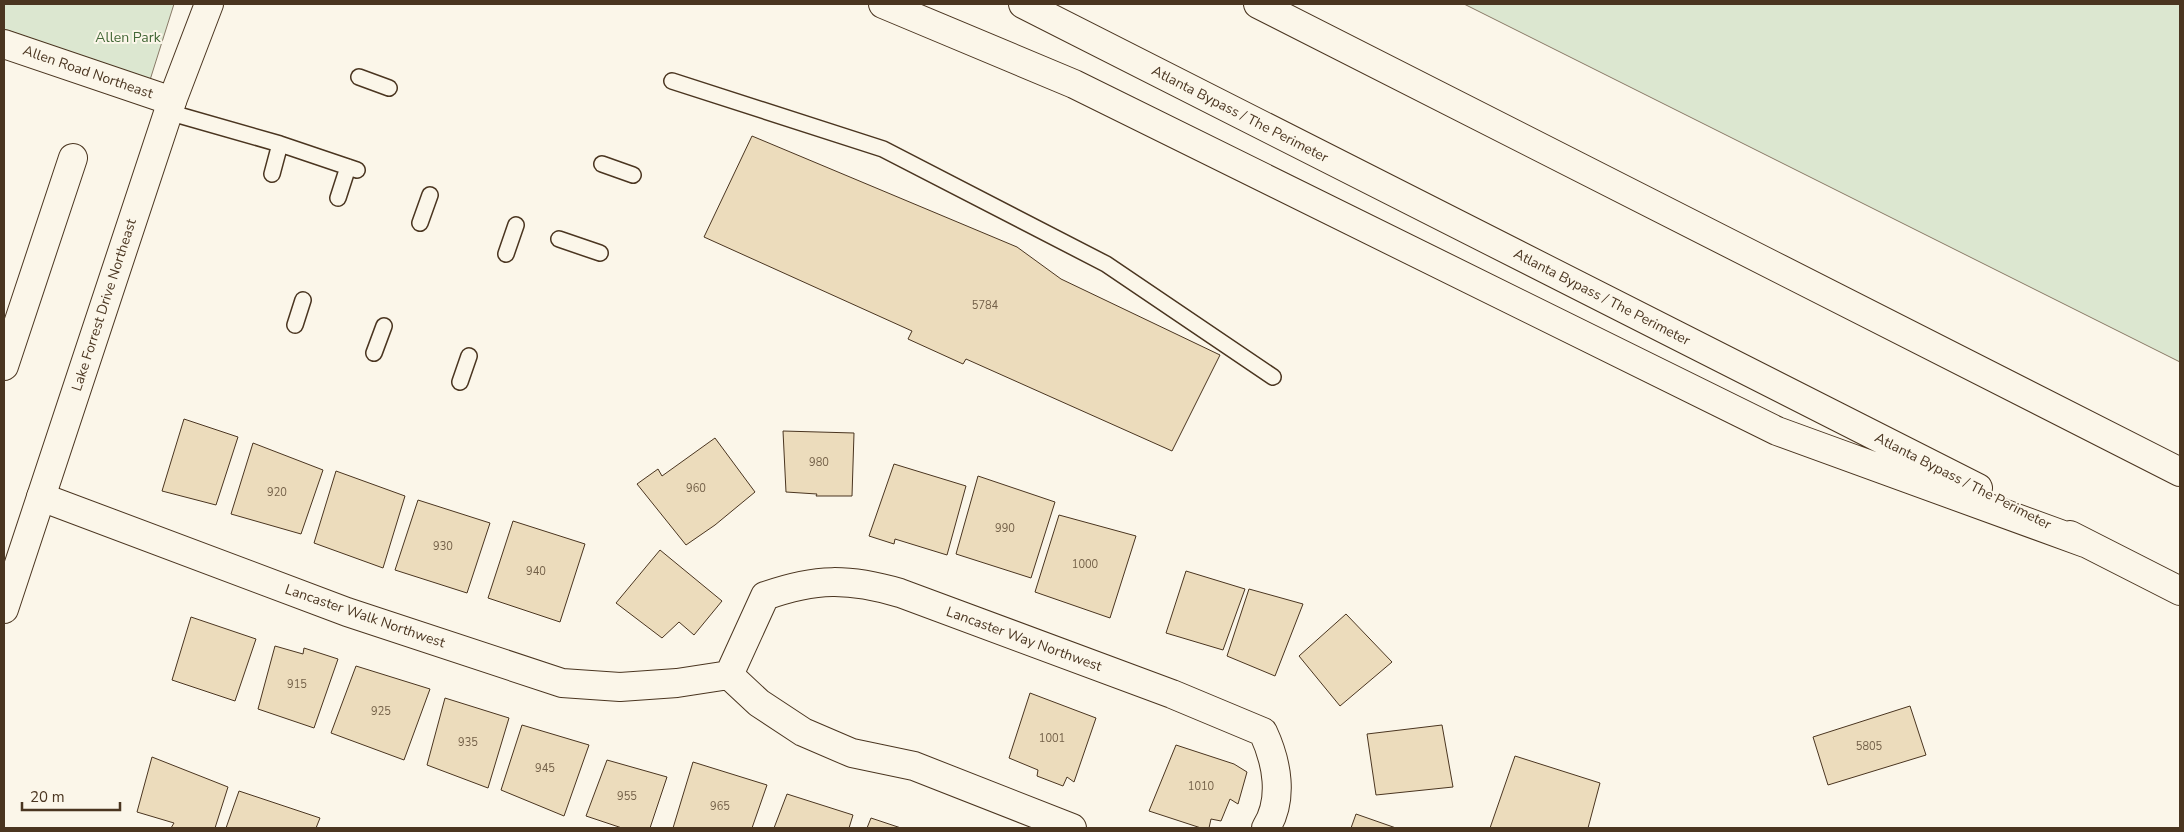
<svg xmlns="http://www.w3.org/2000/svg" width="2184" height="832" viewBox="0 0 2184 832" font-family="'Nunito Sans',sans-serif">
  <style>
    .green { fill: #dce7d0; stroke: #887966 }
    .building { fill: #ecdcbc; stroke: #4a3520 }
    .lines { fill: none; stroke-linecap: round; stroke-linejoin: round }
    .service-casing { stroke: #4a3520; stroke-width: 18 }
    .minor-casing { stroke: #4a3520; stroke-width: 30 }
    .tertiary-casing { stroke: #4a3520; stroke-width: 30 }
    .motorway-casing { stroke: #4a3520; stroke-width: 30 }
    .service { stroke: #fbf6e9; stroke-width: 15 }
    .minor { stroke: #fbf6e9; stroke-width: 28 }
    .tertiary { stroke: #fbf6e9; stroke-width: 28 }
    .motorway { stroke: #fbf6e9; stroke-width: 28 }
    .labels { text-anchor: middle; dominant-baseline: central; stroke-width: 4; stroke-linejoin: round; paint-order: stroke }
    .number-label { font-size: 11px; fill: #725f47 }
    .park-label { font-size: 14px; fill: #436837; stroke: #fbf6e9 }
    .street-label { font-size: 14px; fill: #4a3520; stroke: #fbf6e9 }
  </style>
  <rect width="100%" height="100%" fill="#fbf6e9"/>
  <path class="green" d="M4,4H174L150,80L4,29Z
    M1464,4H2180V362Z"/>
  <path class="building" d="M752,136L1017,247L1061,279L1220,355L1172,451L966,359L963,364L908,339L912,331L704,237Z
    M184,419L238,437L216,505L162,491Z
    M783,431L854,433L852,496H816L817,494L786,492Z
    M715,438L755,492L715,525L686,545L637,484L658,469L662,476Z
    M253,443L323,470L301,534L231,514Z
    M894,464L966,486L947,555L895,539L894,544L869,536Z
    M336,471L405,496L383,568L314,543Z
    M978,476L1055,502L1031,578L956,554Z
    M418,500L490,523L467,593L395,570Z
    M1059,515L1136,536L1110,618L1035,592Z
    M513,521L585,544L560,622L488,598Z
    M660,550L722,601L694,635L679,622L662,638L616,603Z
    M1186,571L1245,589L1223,650L1166,633Z
    M1249,589L1303,604L1275,676L1227,656Z
    M1346,614L1392,662L1340,706L1299,656Z
    M191,617L256,639L235,701L172,680Z
    M275,646L303,654L304,648L338,659L314,728L258,709Z
    M356,666L430,689L404,760L331,733Z
    M1030,693L1096,718L1074,782L1067,777L1063,786L1037,776L1038,770L1009,758Z
    M445,698L509,718L488,788L427,765Z
    M1910,706L1926,755L1828,785L1813,737Z
    M522,725L589,745L564,816L501,790Z
    M1442,725L1453,787L1376,795L1367,734Z
    M1176,745L1234,764L1247,772L1238,804L1230,799L1221,821L1211,819L1209,828H1201L1149,811Z
    M1515,756L1600,783L1588,828H1490Z
    M152,757L228,787L215,828H171L174,823L137,812Z
    M607,760L667,777L650,828H622L586,816Z
    M693,762L767,785L752,828H673Z
    M239,791L320,818L316,828H226Z
    M787,794L853,815L849,828H774Z
    M1356,814L1396,828H1351Z
    M871,818L901,828H867Z"/>
  <g class="lines">
    <g class="service-casing">
      <path id="service" d="M359,77L389,88
        M672,81L883,149L1106,264L1273,377
        M168,112L280,144L357,170
        M602,164L633,175
        M272,174L280,144
        M338,198L348,167
        M420,223L430,195
        M559,239L600,253
        M506,254L516,225
        M295,325L303,300
        M374,353L384,326
        M460,382L469,356"/>
    </g>
    <g class="minor-casing">
      <path id="minor" d="M4,44L172,101
        M4,366L73,158
        M41,497L347,612L562,683L620,687L677,683L729,675
        M1072,828L914,766L852,753L803,732L759,703L729,675L765,596C816,578 848,578 900,593L1172,694L1263,732C1277,762 1284,799 1266,828"/>
    </g>
    <g class="tertiary-casing">
      <path id="tertiary" d="M4,609L172,101L209,4"/>
    </g>
    <g class="motorway-casing">
      <path id="motorway" d="M883,4L1074,84L1777,431L2085,543
        M1023,4L1978,488
        M1258,4L2180,472
        M2070,535L2180,591"/>
    </g>
    <use href="#service" class="service"/>
    <use href="#minor" class="minor"/>
    <use href="#tertiary" class="tertiary"/>
    <use href="#motorway" class="motorway"/>
  </g>
  <g class="labels">
    <g class="number-label">
      <text x="985" y="305">5784</text>
      <text x="819" y="462">980</text>
      <text x="696" y="488">960</text>
      <text x="277" y="492">920</text>
      <text x="1005" y="528">990</text>
      <text x="443" y="546">930</text>
      <text x="1085" y="564">1000</text>
      <text x="536" y="571">940</text>
      <text x="297" y="684">915</text>
      <text x="381" y="711">925</text>
      <text x="1052" y="738">1001</text>
      <text x="468" y="742">935</text>
      <text x="1869" y="746">5805</text>
      <text x="545" y="768">945</text>
      <text x="1201" y="786">1010</text>
      <text x="627" y="796">955</text>
      <text x="720" y="806">965</text>
    </g>
    <g class="park-label">
      <text x="128" y="37">Allen Park</text>
    </g>
    <g class="street-label">
      <text transform="translate(88 72) rotate(19)">Allen Road Northeast</text>
      <text transform="translate(1240 114) rotate(27)">Atlanta Bypass / The Perimeter</text>
      <text transform="translate(1602 297) rotate(27)">Atlanta Bypass / The Perimeter</text>
      <text transform="translate(104 305) rotate(-72)">Lake Forrest Drive Northeast</text>
      <text transform="translate(1963 481) rotate(27)">Atlanta Bypass / The Perimeter</text>
      <text transform="translate(365 616) rotate(19)">Lancaster Walk Northwest</text>
      <text transform="translate(1024 639) rotate(20)">Lancaster Way Northwest</text>
    </g>
  </g>
  <rect width="2184" height="832" fill="none" stroke="#4a3520" stroke-width="10"/>
  <path d="M22 802v8h98v-8" fill="none" stroke="#4a3520" stroke-width="2.5"/>
  <text x="30" y="802" font-size="15" fill="#4a3520" stroke="#fbf6e9" stroke-width="4" paint-order="stroke">20 m</text>
</svg>
